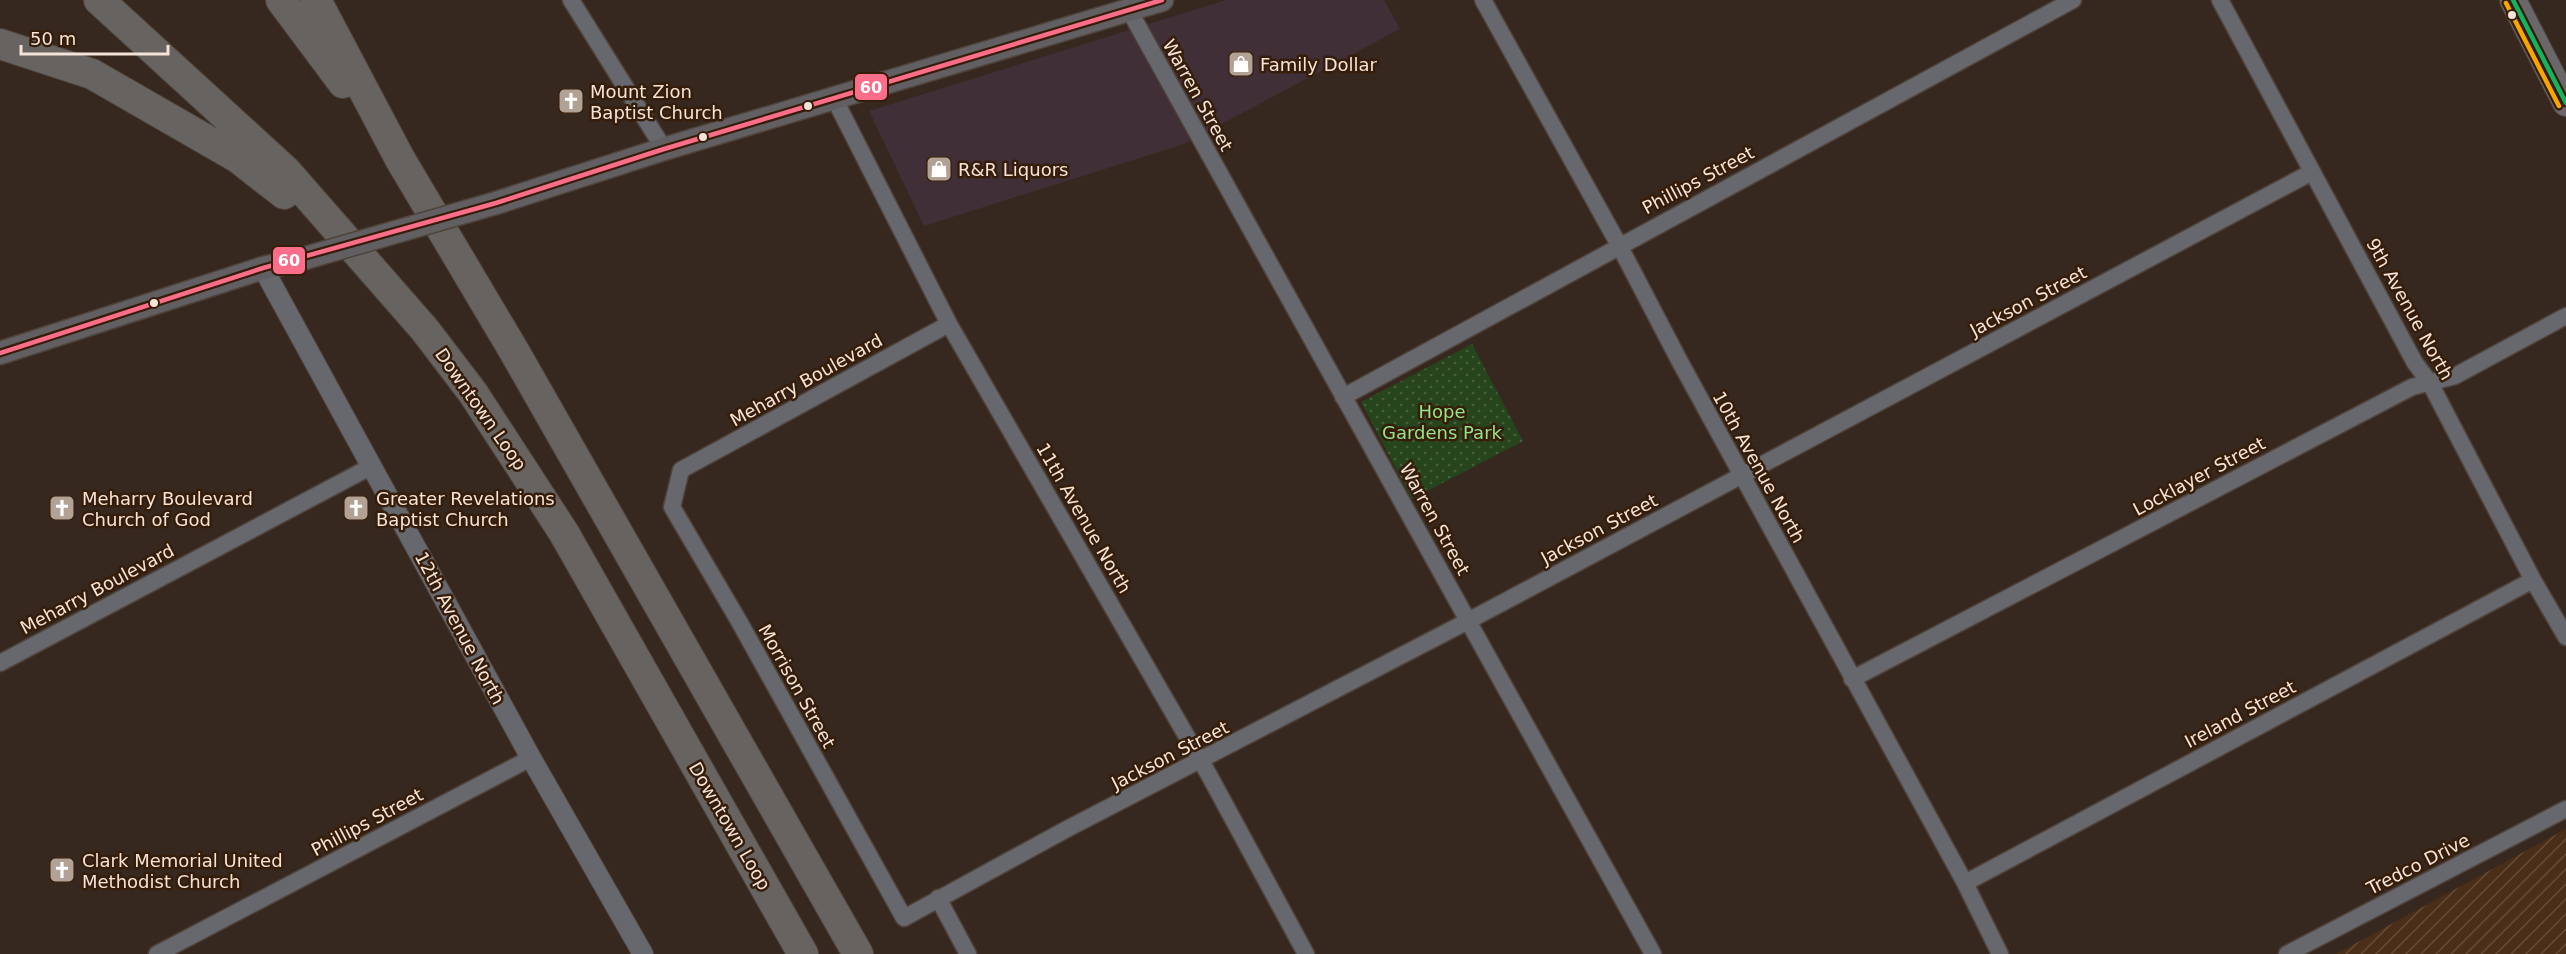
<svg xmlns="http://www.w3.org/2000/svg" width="2566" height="954" viewBox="0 0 2566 954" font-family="'DejaVu Sans',sans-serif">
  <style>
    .commercial { fill: #402f36 }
    .industrial { fill: url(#industrial-furrows) }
    .park { fill: url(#park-dots) }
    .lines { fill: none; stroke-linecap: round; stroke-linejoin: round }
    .minor-casing { stroke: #4f433a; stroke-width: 19 }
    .tertiary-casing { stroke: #4f433a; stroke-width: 22 }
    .secondary-casing { stroke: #4f433a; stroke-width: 25 }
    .primary-casing { stroke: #4f433a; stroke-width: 28 }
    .motorway-casing { stroke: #4f433a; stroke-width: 32 }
    .minor { stroke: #66686d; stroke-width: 16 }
    .tertiary { stroke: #66686d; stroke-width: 20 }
    .secondary { stroke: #615f62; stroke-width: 22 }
    .primary { stroke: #696769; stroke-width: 26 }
    .motorway { stroke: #676361; stroke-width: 30 }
    .secondary-bridge-casing { stroke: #4f433a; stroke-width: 25; stroke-linecap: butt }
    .secondary-bridge { stroke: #615f62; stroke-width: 22 }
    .bus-1-casing { stroke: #361d09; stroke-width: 9 }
    .bus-2-casing { stroke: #361d09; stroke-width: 9 }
    .bus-3-casing { stroke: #361d09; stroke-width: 9 }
    .bus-1 { stroke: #fb6d88; stroke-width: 4.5 }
    .bus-2 { stroke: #13b361; stroke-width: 4.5 }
    .bus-3 { stroke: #f7a600; stroke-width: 4.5 }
    .bus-dot { fill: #f4e3d7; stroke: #361d09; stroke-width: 2 }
    .labels { text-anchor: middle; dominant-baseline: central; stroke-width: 5; stroke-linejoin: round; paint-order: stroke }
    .poi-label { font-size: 18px; fill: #f4e3d7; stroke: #361d09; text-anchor: start }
    .street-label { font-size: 18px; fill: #f4e3d7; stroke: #361d09 }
    .park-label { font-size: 18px; fill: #94e586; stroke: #361d09 }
    .line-badge { stroke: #361d09; stroke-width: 2 }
    .badge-label { font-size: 16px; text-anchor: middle; font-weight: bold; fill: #fff }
  </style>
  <defs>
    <pattern id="industrial-furrows" width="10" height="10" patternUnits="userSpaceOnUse" patternTransform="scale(1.5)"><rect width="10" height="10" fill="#4b2e17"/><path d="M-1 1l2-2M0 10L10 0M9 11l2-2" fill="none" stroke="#664c38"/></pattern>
    <pattern id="park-dots" width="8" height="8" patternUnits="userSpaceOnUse" patternTransform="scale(1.5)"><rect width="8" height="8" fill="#26451c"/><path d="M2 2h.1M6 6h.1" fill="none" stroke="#46603c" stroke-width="1.8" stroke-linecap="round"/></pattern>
  </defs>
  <rect width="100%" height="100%" fill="#36281e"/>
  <path class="commercial" d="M1226,0H1384L1400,29L1184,144L924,226L869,111Z"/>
  <path class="industrial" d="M2566,829V954H2336Z"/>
  <path class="park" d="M1472,344L1523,441L1412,499L1361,402Z"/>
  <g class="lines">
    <g class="minor-casing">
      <path id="minor" d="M571,0L664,149
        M1483,0L1619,245L1679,360L1965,883L2000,954
        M2220,0L2415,363L2430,383L2533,580L2566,637
        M1129,10L1653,954
        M834,98L949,324L1209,775L1306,954
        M949,324L681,470L672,507L740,623L904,918L1065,830L1468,621L2312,172
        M1343,397L2073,0
        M0,663L372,466
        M1852,679L2412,387L2455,376L2566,316
        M1965,883L2533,580
        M938,898L968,954
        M157,954L531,758
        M2287,954L2566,809"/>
    </g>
    <g class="tertiary-casing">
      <path id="tertiary" d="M263,268L531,758L643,954"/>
    </g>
    <g class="secondary-casing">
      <path id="secondary" d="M496,203L664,149L1162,0
        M0,353L263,268L295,261"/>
    </g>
    <g class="primary-casing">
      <path id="primary" d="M2513,0L2566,103"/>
    </g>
    <g class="motorway-casing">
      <path id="motorway" d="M99,0L286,171L425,330L473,393L564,533L803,954
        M281,0L343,83
        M316,0L400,159L514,351L858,954
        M0,44L92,74L238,158L284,194"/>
    </g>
    <use href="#minor" class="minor"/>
    <use href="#tertiary" class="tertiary"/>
    <use href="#secondary" class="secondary"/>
    <use href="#primary" class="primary"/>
    <use href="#motorway" class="motorway"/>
    <g class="secondary-bridge-casing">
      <path id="secondary-bridge" d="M295,261L496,203"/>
    </g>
    <use href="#secondary-bridge" class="secondary-bridge"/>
    <g class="bus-1-casing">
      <path id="bus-1" d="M0,353L263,268L496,203L664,149L1162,0"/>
    </g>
    <g class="bus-2-casing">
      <path id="bus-2" d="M2513,0L2566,103"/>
    </g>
    <g class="bus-3-casing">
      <path id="bus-3" d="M2506,3L2559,106"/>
    </g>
    <use href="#bus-1" class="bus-1"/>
    <use href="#bus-2" class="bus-2"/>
    <use href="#bus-3" class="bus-3"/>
  </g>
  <defs>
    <g id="shop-square" transform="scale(1.35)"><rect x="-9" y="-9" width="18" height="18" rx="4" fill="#b2a296" stroke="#361d09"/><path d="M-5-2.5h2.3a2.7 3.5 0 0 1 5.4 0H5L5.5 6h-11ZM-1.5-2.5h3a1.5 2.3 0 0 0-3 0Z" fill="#fff"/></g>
    <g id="church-square" transform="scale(1.35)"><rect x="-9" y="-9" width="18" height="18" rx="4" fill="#b2a296" stroke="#361d09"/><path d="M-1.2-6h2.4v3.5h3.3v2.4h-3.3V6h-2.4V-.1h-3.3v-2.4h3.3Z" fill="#fff"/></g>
  </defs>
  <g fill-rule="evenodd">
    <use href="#shop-square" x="1241" y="64"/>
    <use href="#church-square" x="571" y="101"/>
    <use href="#shop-square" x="939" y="169"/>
    <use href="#church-square" x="62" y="508"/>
    <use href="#church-square" x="356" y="508"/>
    <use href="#church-square" x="62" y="870"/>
  </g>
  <g class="bus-dot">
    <circle cx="2512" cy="15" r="5"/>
    <circle cx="808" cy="106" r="5"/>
    <circle cx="703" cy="137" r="5"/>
    <circle cx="154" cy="303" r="5"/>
  </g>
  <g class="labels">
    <g class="poi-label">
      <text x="1260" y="64">Family Dollar</text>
      <text x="590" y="91">Mount Zion<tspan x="590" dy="21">Baptist Church</tspan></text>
      <text x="958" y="169">R&amp;R Liquors</text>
      <text x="82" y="498">Meharry Boulevard<tspan x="82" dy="21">Church of God</tspan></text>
      <text x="376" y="498">Greater Revelations<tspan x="376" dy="21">Baptist Church</tspan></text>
      <text x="82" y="860">Clark Memorial United<tspan x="82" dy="21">Methodist Church</tspan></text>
    </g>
    <g class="street-label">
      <text transform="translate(1198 95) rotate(61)">Warren Street</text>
      <text transform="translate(1698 180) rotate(-28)">Phillips Street</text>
      <text transform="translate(2028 301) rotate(-28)">Jackson Street</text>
      <text transform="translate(2410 309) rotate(61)">9th Avenue North</text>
      <text transform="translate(806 380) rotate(-29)">Meharry Boulevard</text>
      <text transform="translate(481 409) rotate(55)">Downtown Loop</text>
      <text transform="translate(1759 467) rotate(61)">10th Avenue North</text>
      <text transform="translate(2199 476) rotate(-28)">Locklayer Street</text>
      <text transform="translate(1084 518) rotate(60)">11th Avenue North</text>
      <text transform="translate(1435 519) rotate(61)">Warren Street</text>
      <text transform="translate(1599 529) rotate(-28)">Jackson Street</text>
      <text transform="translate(97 589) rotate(-28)">Meharry Boulevard</text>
      <text transform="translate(460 628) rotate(62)">12th Avenue North</text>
      <text transform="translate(797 686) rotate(61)">Morrison Street</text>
      <text transform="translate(2240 714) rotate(-28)">Ireland Street</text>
      <text transform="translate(1170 755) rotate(-27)">Jackson Street</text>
      <text transform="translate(367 822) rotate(-28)">Phillips Street</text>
      <text transform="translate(730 826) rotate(60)">Downtown Loop</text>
      <text transform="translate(2418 864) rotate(-27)">Tredco Drive</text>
    </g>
    <g class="park-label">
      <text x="1442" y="411">Hope<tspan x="1442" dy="21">Gardens Park</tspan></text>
    </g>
  </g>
  <g class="line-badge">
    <rect x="854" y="73" width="34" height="28" rx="6" fill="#fb6d88"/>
    <rect x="272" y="246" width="34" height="29" rx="6" fill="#fb6d88"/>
  </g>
  <g class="badge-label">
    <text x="871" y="93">60</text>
    <text x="289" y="266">60</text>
  </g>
  <path d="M21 45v9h147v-9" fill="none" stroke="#f4e3d7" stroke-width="3"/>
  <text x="30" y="45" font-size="18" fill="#f4e3d7" stroke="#361d09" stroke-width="4.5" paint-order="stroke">50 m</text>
</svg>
